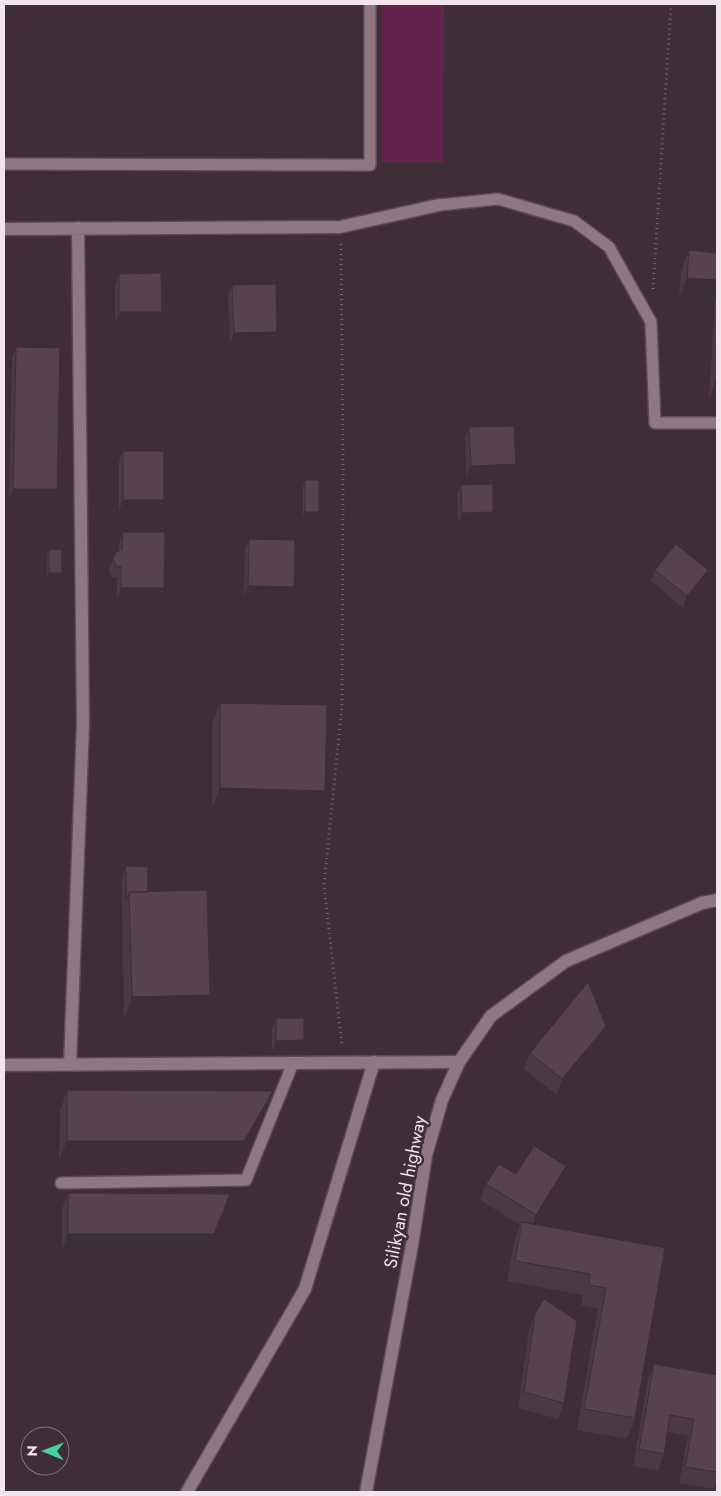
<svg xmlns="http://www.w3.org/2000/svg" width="721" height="1496" viewBox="0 0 721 1496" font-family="Jost,sans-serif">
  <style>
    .green { fill: #64234c }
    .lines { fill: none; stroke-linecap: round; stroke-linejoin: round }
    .lane-casing { stroke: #5c4b54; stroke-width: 14 }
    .street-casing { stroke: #5c4b54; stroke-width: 15 }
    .secondary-casing { stroke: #5c4b54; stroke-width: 15 }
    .path { stroke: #786770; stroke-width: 3; stroke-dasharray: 1 4; stroke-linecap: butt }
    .lane { stroke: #8f7784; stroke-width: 11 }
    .street { stroke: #8f7784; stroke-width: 12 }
    .secondary { stroke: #8f7784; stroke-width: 12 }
    .wall { fill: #4b3943 }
    .shaded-wall { fill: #3d2e37 }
    .building { fill: #57424e; stroke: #3d2e37 }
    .labels { text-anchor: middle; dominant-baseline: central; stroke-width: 5; stroke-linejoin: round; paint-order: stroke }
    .street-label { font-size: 18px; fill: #f1e4eb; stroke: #412d38 }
  </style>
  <rect width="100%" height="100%" fill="#412d38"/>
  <path class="green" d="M381,4H444L443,162H381Z"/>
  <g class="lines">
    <g class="lane-casing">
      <path id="lane" d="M4,164L370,165V4
        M439,205L498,199L574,221L609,247L651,322L655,423H717
        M61,1183L246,1180L293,1063"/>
    </g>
    <g class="street-casing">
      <path id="street" d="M4,229L340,227L439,205
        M4,1065L459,1062
        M70,1065L83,724L78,228
        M187,1492L305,1289L374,1062"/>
    </g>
    <g class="secondary-casing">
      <path id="secondary" d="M366,1492L412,1245L426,1155L442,1100L459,1062L491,1016L566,961L702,903L717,900"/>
    </g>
    <path class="path" d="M341,244L343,464L342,705L324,885L342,1046
      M653,289L671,4"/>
    <use href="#lane" class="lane"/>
    <use href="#street" class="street"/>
    <use href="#secondary" class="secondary"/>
  </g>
  <path class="wall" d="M689,250L717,253V400L709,399L715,301L679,298L681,271Z
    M119,274L157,323L115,324V285Z
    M232,285L277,332L273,343L230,344L228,296Z
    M16,347L53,501L9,500L12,359Z
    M469,427L512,476L466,477L465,439Z
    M123,451L160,511H119V462Z
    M305,480L319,512L317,517H303V485Z
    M461,485L493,512L489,524H458L457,496Z
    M123,532L164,588L160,600L117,599V578L112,577L109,570L113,559L118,552L119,543Z
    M249,539L294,587L290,598H244L245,550Z
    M49,549L60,579L46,578L47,555Z
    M655,570H708L704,581L683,608L651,581Z
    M220,703L325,791L317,812L212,808V724Z
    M126,866L148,892L202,1016L124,1018L122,913V878Z
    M276,1018L304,1040L300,1052H272V1029Z
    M600,1042L557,1095L524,1069L530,1053Z
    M67,1090L273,1091L265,1111L237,1162L59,1161L60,1111Z
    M516,1174L560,1183L534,1224L665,1248L635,1418L627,1439L577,1430L598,1309L581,1305L583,1295L507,1281L514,1243L520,1225L480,1200L486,1184Z
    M68,1193L224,1210L208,1251L62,1250V1209Z
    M535,1314L564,1403L558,1419L518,1408L529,1330Z
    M654,1364L717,1375V1480L714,1489L679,1483L688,1436L668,1432L664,1454L658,1470L633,1466L648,1380Z"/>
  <path class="shaded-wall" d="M687,278L717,280V296L715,301L679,298Z
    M119,312H162L157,323L115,324Z
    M277,332L273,343L230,344L234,333Z
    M716,379H717V400L709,399Z
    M516,464L512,476L466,477L471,466Z
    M13,489H57L53,501L9,500Z
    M123,500H164L160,511H119Z
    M305,512H319L317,517H303Z
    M493,512L489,524H458L462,513Z
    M708,570L704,581L683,608L687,596Z
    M49,573H62L60,579L46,578Z
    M248,586L294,587L290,598H244Z
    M121,588H164L160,600L117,599Z
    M220,788L325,791L317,812L212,808Z
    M210,995L202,1016L124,1018L132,997Z
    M606,1026L600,1042L557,1095L562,1079Z
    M304,1040L300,1052H272L276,1041Z
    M273,1091L265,1111L237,1162L59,1161L67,1141Z
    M566,1166L560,1183L530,1232L536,1215Z
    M230,1194L208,1251L62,1250L68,1234Z"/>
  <path class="building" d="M689,250L717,253V280L687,278Z
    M161,273L162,312H119V274Z
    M276,284L277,332L234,333L232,285Z
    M16,347L60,348L57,489H13Z
    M514,426L516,464L471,466L469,427Z
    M123,451H164V500H123Z
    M305,480H319V512H305Z
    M493,484V512L462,513L461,485Z
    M123,532H165L164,588H121V567L116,566L113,559L116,552L122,550Z
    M249,539L295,540L294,587L248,586Z
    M676,544L708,570L687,596L655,570Z
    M49,549L62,550V573H49Z
    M220,703L327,705L325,791L220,788Z
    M126,866L148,867V892H129L126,901Z
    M207,890L210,995L132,997L129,892Z
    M588,982L606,1026L562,1079L530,1053Z
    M276,1018H304V1040L276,1041Z
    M67,1090L273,1091L244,1141H67Z
    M4,1100L5,1143H4Z
    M534,1146L566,1166L536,1215L486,1184L499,1164L516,1174Z
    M68,1193L230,1194L214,1234H68Z
    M522,1222L665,1248L635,1418L584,1409L606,1288L589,1285L590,1274L515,1261Z
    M544,1299L577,1321L564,1403L524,1392L535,1314Z
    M654,1364L717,1375V1472L685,1467L694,1419L670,1415L664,1454L639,1449Z"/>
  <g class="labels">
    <g class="street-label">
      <text transform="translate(405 1192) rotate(-79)">Silikyan old highway</text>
    </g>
  </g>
  <rect width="721" height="1496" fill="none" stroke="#f1e4eb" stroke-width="10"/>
  <g transform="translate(45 1451) rotate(271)"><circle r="24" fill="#412d38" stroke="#877680"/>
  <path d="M0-4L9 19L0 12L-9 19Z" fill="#44d49f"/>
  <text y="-8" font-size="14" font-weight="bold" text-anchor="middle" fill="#f1e4eb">N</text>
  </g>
</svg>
